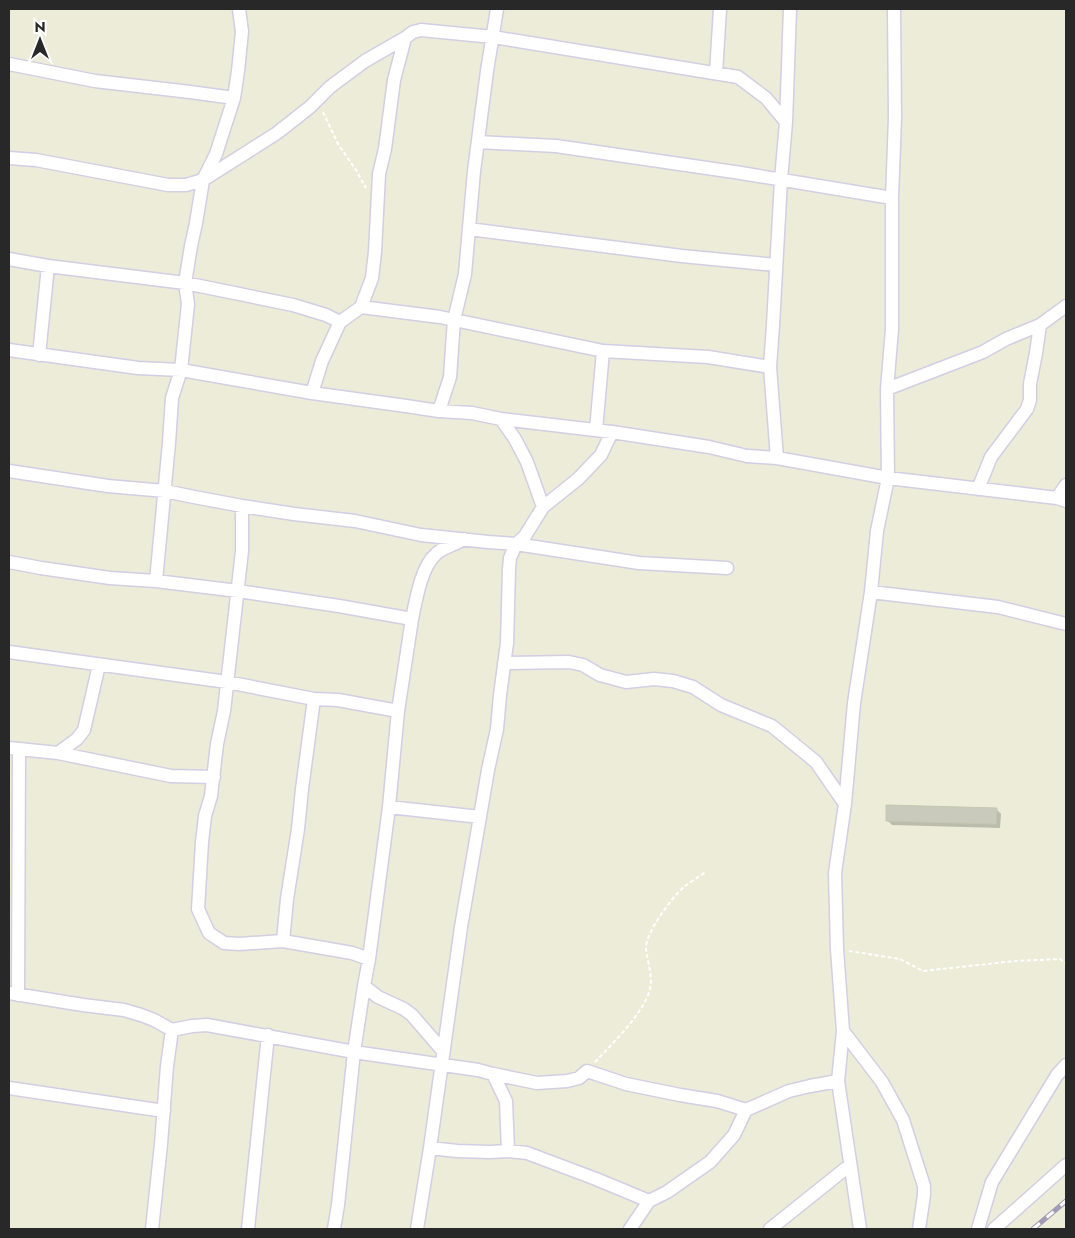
<svg xmlns="http://www.w3.org/2000/svg" width="1075" height="1238" viewBox="0 0 1075 1238" font-family="Jost,sans-serif">
  <style>
    .shadow { fill: #0003 }
    .building { fill: #c9cabb; stroke: #c6c8b2 }
    .lines { fill: none; stroke-linecap: round; stroke-linejoin: round }
    .street-casing { stroke: #d3cee3; stroke-width: 15 }
    .path { stroke: #fff; stroke-width: 2; stroke-dasharray: 4 2.5; stroke-linecap: butt }
    .street { stroke: #fff; stroke-width: 12 }
    .rail-casing { stroke: #a29bb5; stroke-width: 5 }
    .rail { stroke: #fff; stroke-width: 3; stroke-dasharray: 9; stroke-linecap: butt }
  </style>
  <rect width="100%" height="100%" fill="#ececd8"/>
  <path class="shadow" d="M996,809L1001,814L1000,828L892,825L887,820Z"/>
  <path class="building" d="M886,805L997,808L996,824L886,821Z"/>
  <g class="lines">
    <g class="street-casing">
      <path id="street" d="M9,64L95,81L190,92L234,98L238,71L242,32L239,9
        M716,73L720,9
        M478,142L556,146L741,173L892,198
        M9,158L36,160L168,185H186L203,180L277,133L310,107L330,87L365,61L405,38
        M469,229L682,256L776,265
        M9,259L48,266L185,283L293,305L326,315L340,322
        M361,307L440,317L603,351
        M9,350L138,368L181,370L312,393L406,406L439,411L472,413L501,419L612,432L709,447L747,456L777,458L888,478L1057,498L1066,501
        M39,355L48,266
        M887,389L983,352L1006,339L1040,325L1066,306
        M312,393L322,361L340,322L361,307L372,278L375,252L379,174L385,149L394,80L405,38L413,32L421,30L493,37L738,77L766,98L786,122
        M439,411L450,377L454,320L465,274L474,171L487,71L497,9
        M501,419L515,439L527,462L543,507
        M596,430L603,351L708,357L770,367
        M777,458L770,367L773,325L781,180L786,122L790,9
        M9,471L108,486L165,491L194,497L242,506L294,514L355,521L421,535L488,542L516,544L639,563L727,568
        M978,489L991,457L1027,409L1030,400V384L1036,353L1040,325
        M1057,498L1066,485
        M242,506V551L224,711L217,744L211,796L205,816L202,842L198,909L209,933L224,943L239,944L283,941L287,899L298,829L302,789L314,699L338,700L398,711
        M9,562L41,568L110,578L156,581L238,591L339,606L412,619L398,711L389,807L369,959L364,986L378,997L404,1009L412,1015L443,1051
        M156,581L169,443L172,398L181,370L188,304L185,283L191,246L196,223L203,180L216,154L234,98
        M871,592L998,607L1066,624
        M412,619C416,600 421,567 436,554C443,547 455,545 464,539
        M9,652L227,682L314,699
        M504,663L569,662L583,665L600,675L626,682L654,679L673,681L693,687L721,705L772,726L816,762L845,804
        M9,748L58,753L77,739L84,730L99,665
        M58,753L171,776L214,777
        M389,807L480,817
        M283,941L352,953L369,959
        M9,993L83,1005L124,1010L141,1015L154,1020L172,1030
        M18,995L19,750
        M843,1031L882,1082L903,1120L924,1186V1195L919,1229
        M493,1074L506,1101L508,1151
        M9,1088L164,1111
        M746,1110L789,1091L810,1086L838,1081
        M430,1148L457,1151L490,1152L508,1151L527,1153L596,1179L649,1201L630,1229
        M152,1229L161,1144L167,1066L172,1030L192,1026L207,1025L354,1052L478,1070L493,1074L537,1083L567,1081L579,1078L587,1071L626,1084L680,1095L717,1101L746,1110L734,1135L710,1162L667,1192L649,1201
        M248,1229L268,1035
        M334,1229L338,1205L354,1052L364,986
        M417,1229L430,1148L461,927L488,770L497,729L500,695L507,643L509,569L510,558L516,544L525,536L543,507L578,479L601,455L612,432
        M770,1229L850,1165
        M860,1229L838,1081L843,1031L837,949L835,873L845,804L854,703L871,592L877,531L888,478L887,389L892,329V198L895,118L894,9
        M978,1229L992,1182L1057,1075L1066,1065
        M994,1229L1066,1165"/>
    </g>
    <path class="path" d="M323,112L338,144L356,170L366,188
      M849,951L900,959L923,971L1015,961L1060,959L1066,964
      M595,1062C612,1044 644,1013 650,989C653,975 647,961 646,948C646,932 672,897 684,887C690,882 698,877 706,872"/>
    <use href="#street" class="street"/>
    <g class="rail-casing">
      <path id="rail" d="M1033,1229L1066,1201"/>
    </g>
    <use href="#rail" class="rail"/>
  </g>
  <rect width="1075" height="1238" fill="none" stroke="#282828" stroke-width="20"/>
  <g transform="translate(40 40)" stroke="#ffffff" stroke-width="4" paint-order="stroke">
  <path d="M0-4L9 19L0 12L-9 19Z" fill="#282828"/>
  <text y="-8" font-size="14" font-weight="bold" text-anchor="middle" fill="#282828">N</text>
  </g>
</svg>
